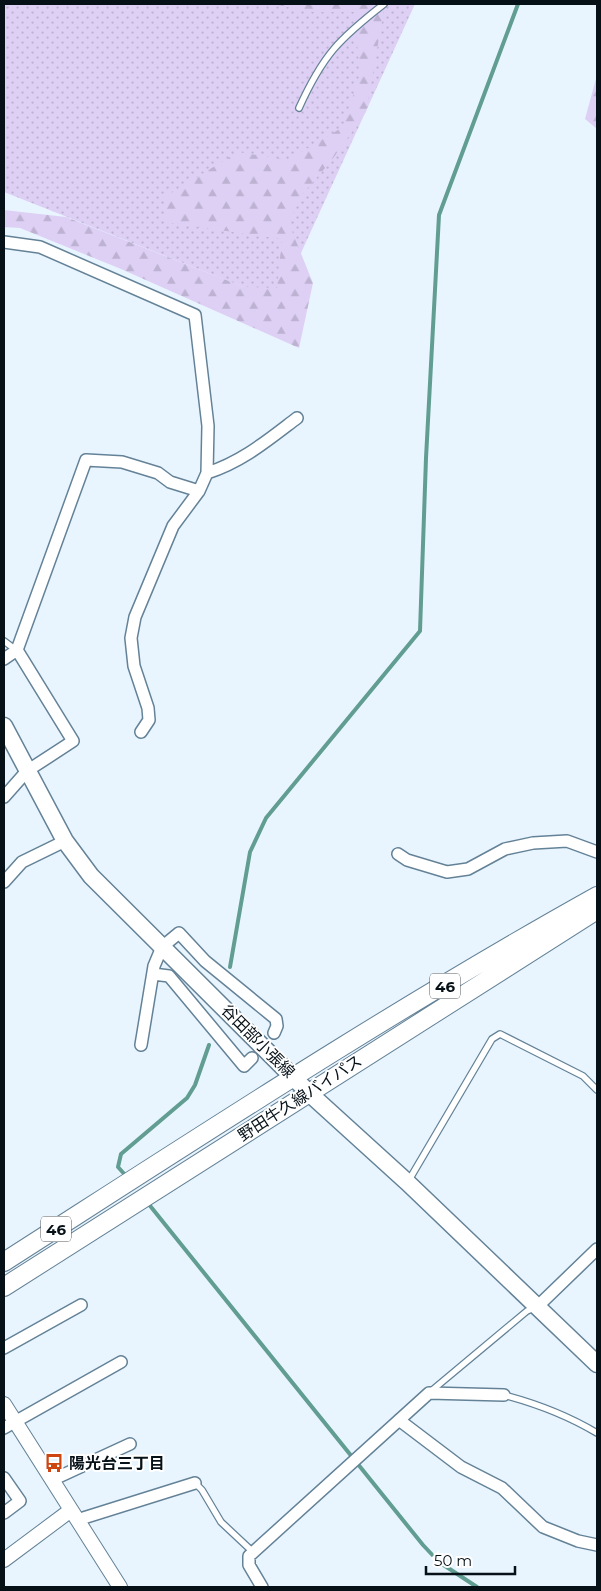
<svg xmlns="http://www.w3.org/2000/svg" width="601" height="1591" viewBox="0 0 601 1591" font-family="Montserrat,'Noto Sans JP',sans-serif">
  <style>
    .grass { fill: url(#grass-dots) }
    .forest { fill: url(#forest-firs) }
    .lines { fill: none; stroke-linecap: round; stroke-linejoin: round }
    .stream { stroke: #619d91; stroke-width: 4 }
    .service-casing { stroke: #648297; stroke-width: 8 }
    .minor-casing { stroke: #648297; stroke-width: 14 }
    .tertiary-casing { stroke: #648297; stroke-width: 16 }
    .secondary-casing { stroke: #648297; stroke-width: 19 }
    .primary-casing { stroke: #648297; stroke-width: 20 }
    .service { stroke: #fff; stroke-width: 5.5 }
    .minor { stroke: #fff; stroke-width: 11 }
    .tertiary { stroke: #fff; stroke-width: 14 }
    .secondary { stroke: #fff; stroke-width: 16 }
    .primary { stroke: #fff; stroke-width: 18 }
    .labels { text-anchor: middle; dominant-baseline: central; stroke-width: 4; stroke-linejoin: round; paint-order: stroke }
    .shield { fill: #fff; stroke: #50585d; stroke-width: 1 }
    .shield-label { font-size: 15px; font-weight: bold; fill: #051017 }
    .street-label { font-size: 16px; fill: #051017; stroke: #fff }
    .poi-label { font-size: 16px; font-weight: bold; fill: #051017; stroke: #fff; text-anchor: start }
  </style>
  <defs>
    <pattern id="grass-dots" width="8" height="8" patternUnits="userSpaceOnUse" patternTransform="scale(1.25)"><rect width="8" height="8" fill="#ded0f5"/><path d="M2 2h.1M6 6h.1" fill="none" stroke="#bdb2d1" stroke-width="1.8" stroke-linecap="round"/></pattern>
    <pattern id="forest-firs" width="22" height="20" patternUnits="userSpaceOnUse" patternTransform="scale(1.25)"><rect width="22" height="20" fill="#ded0f5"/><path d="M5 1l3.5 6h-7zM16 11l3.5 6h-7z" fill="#bdb2d1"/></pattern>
  </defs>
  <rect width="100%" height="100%" fill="#e8f5ff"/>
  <path class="grass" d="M4,4H415L279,301L4,192Z"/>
  <path class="forest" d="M273,4H385L366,112L331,161L300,197L289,224L313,283L299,348L121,269L20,228L4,227V210L66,217L244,287L277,288L282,239L164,222L166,196L238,152L288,160L343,127L360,74L354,12H314Z
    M597,75V129L585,119Z"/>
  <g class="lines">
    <path class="stream" d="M230,967L250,852L266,818L420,631L426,458L439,215L518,4
      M127,1177L118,1167L121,1154L187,1098L195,1085L209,1045
      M147,1202L423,1545L439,1562L477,1587"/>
    <g class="service-casing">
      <path id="service" d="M299,108C323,55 339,39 384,4
        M4,641L16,650
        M409,1180L492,1039L500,1034L583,1076L597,1090
        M430,1392L527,1311L536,1307
        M504,1395C538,1404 567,1415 597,1433
        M195,1483L202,1490L221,1522L253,1552"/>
    </g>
    <g class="minor-casing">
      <path id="minor" d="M4,242L40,247L195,315L208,426L207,473
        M17,650L86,460L122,462L158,473L170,482L199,491
        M4,659L17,650L73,741L27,771L4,797
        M141,732L149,720L148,708L134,666L131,638L135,617L173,526L199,491L207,473C242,462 268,440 297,418
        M398,854L407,860L447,872L468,869L505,849L533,843L567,841L597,852
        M4,882L22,862L65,841
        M153,974L169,976L244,1066L252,1058
        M141,1045L154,966L162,947L179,933L205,961L276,1019L277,1026L274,1033
        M538,1306L597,1249
        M4,1348L81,1305
        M399,1420L461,1467L502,1488L543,1527L578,1541L597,1545
        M4,1428L121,1362
        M4,1478L20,1501L4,1513
        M52,1480L130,1444
        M77,1520L195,1483
        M262,1587L249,1565V1556L429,1393L504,1395"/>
    </g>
    <g class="tertiary-casing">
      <path id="tertiary" d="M4,1404L120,1587
        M4,1560L71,1510"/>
    </g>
    <g class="secondary-casing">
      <path id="secondary" d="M4,726L65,841L91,876L309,1093L407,1182L597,1364"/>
    </g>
    <g class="primary-casing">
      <path id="primary" d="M4,1262C199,1137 394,1009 597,896
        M4,1287L597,910"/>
    </g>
    <use href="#service" class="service"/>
    <use href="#minor" class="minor"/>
    <use href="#tertiary" class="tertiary"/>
    <use href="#secondary" class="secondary"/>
    <use href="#primary" class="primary"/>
  </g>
  <defs>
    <g id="bus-bare" transform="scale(1.5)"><path d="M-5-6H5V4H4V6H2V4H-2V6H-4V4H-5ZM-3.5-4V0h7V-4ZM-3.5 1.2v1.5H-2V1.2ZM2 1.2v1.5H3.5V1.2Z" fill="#cd4611" stroke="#fff" stroke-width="2.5" paint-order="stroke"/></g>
  </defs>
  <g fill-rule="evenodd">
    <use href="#bus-bare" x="54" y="1463"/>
  </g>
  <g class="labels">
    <g class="shield">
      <rect x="430" y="973.5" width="30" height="25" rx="4"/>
      <rect x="41" y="1216.5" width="30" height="25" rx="4"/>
    </g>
    <g class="shield-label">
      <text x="445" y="986">46</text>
      <text x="56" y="1229">46</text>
    </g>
    <g class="street-label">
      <text transform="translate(258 1041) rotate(45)">谷田部小張線</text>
      <text transform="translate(300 1098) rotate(-33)">野田牛久線バイパス</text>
    </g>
    <g class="poi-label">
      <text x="69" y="1463">陽光台三丁目</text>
    </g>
  </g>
  <rect width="601" height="1591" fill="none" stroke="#051017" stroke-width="10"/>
  <path d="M426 1566v8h89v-8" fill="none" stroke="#051017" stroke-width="2.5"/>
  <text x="434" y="1566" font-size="15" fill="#051017" stroke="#ffffff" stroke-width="4" paint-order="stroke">50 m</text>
</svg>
